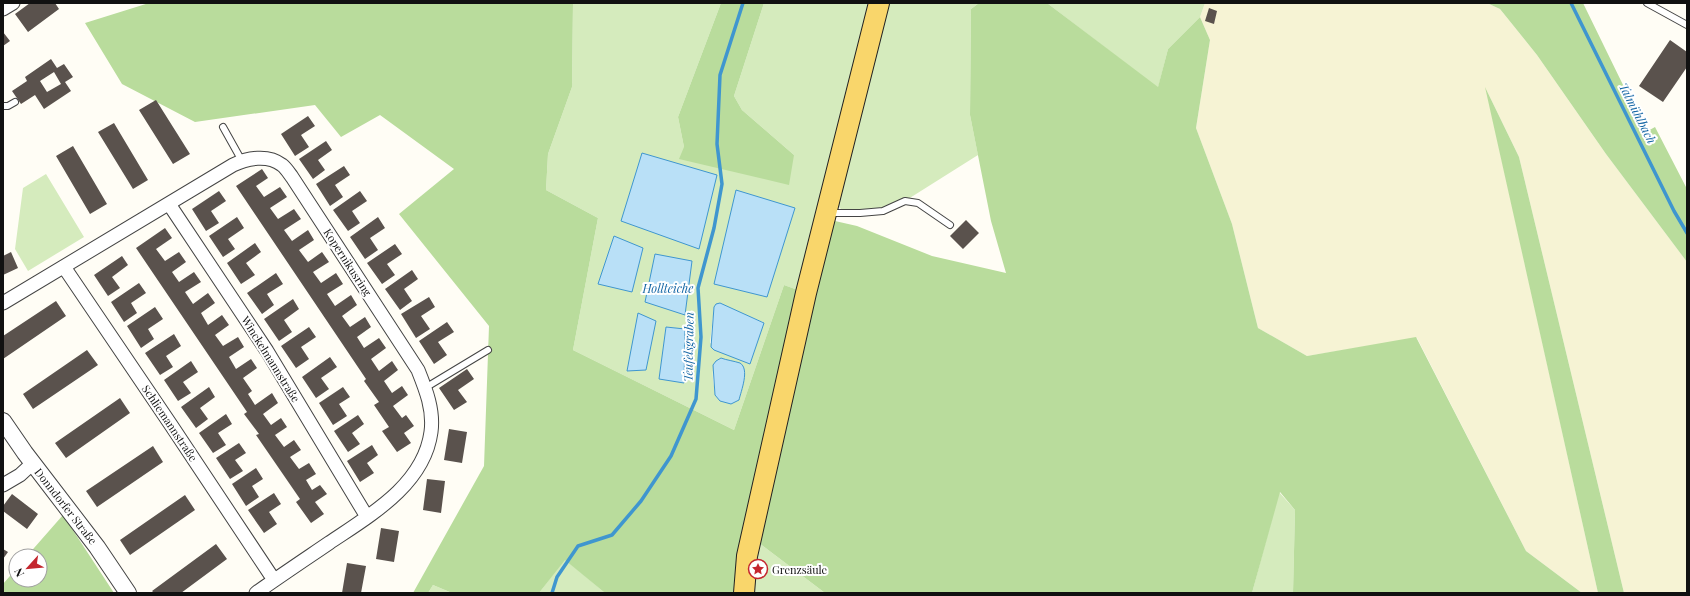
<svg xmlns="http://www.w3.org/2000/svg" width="1690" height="596" viewBox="0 0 1690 596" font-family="'Playfair Display',serif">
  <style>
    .farmland { fill: #f6f3d4 }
    .green { fill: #d5ebbd; fill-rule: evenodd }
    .forest { fill: #b9dc9c }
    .water { fill: #b9e0f7; stroke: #3f96cf }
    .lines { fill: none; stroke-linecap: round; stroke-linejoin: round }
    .stream { stroke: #3f96cf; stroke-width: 3.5 }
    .building { fill: #5a524d; fill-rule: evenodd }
    .service-casing { stroke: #444; stroke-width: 8 }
    .minor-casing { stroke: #444; stroke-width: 15 }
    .tertiary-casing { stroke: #444; stroke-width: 18 }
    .primary-casing { stroke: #222; stroke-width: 22 }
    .service { stroke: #fff; stroke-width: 6 }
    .minor { stroke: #fff; stroke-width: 13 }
    .tertiary { stroke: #fff; stroke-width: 16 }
    .primary { stroke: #f9d66b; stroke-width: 20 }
    .labels { text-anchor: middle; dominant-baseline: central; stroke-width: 4; stroke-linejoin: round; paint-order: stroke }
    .street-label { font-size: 11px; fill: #111; stroke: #fff }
    .poi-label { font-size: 11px; fill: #111; stroke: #fff; text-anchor: start }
    .water-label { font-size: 12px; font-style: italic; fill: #1768a6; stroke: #fff }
  </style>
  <rect width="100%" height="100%" fill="#fffdf5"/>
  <path class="farmland" d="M1205,3H1487L1500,9L1537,55L1606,154L1687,262V593H1624L1519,157L1486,89L1598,593H1582L1526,551L1417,338L1307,356L1258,328L1232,224L1196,128L1210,40L1200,17Z"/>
  <path class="green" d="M573,3H721L678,117L684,147L794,155L742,110L734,96L764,3H869L853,80L820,197L798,290L784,285L734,430L573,350L598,218L546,190L548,154L572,87ZM716,304L763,322L750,364L710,343L714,308ZM666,327L684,329L659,379ZM721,359L715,394C714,382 708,365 721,359Z
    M884,3H979L971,9L970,115L978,155L905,201L883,211L860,213L841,209L836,204Z
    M1047,3H1205L1200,17L1168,49L1158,88Z
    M46,174L84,237L28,271L15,249L23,188Z
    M1279,492L1295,510L1293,593H1252Z
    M755,540L825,593H751Z
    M565,559L605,593H539Z
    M433,585L452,593H428Z"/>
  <path class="forest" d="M149,3H573L572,87L548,154L546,190L598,218L573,350L734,430L784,285L798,290L737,593H605L565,560L539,593H452L433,585L428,593H413L484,466L489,326L399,214L454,169L380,115L341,137L315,105L195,122L122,84L85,23Z
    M721,3H764L734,96L742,110L794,155L789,185L679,159L684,147L678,117Z
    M979,3H1047L1158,87L1168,49L1200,17L1210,40L1196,128L1232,224L1258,328L1307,356L1416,337L1526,551L1582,593H1293L1295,510L1280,492L1252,593H825L755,540L806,317L835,221L857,226L932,256L1006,273L991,221L970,115L971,9Z
    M1487,3H1583L1646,132L1655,127L1687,189V262L1606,154L1537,55L1500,9Z
    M1485,87L1519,157L1624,593H1598Z
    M63,515L114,593H3V584L16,569V580H40V556H27Z"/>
  <path class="water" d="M642,153L717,175L699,249L621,221Z
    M736,190L795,208L767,297L714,284Z
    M614,236L643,248L632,292L598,284Z
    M655,254L692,261L685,315L645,302Z
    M720,303L764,323L750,364L714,350L711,347L714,307L716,304Z
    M638,313L656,321L646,370L627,371Z
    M666,327L685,329L684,383L659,379Z
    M721,358C726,360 734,361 740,363C750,369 741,391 739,400L731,404L720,401L715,395L713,365L716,361Z"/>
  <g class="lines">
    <path class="stream" d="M1571,3L1674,211L1687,233
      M552,593L557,577L578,546L612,535L641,501L671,456L696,399L701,337L698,288L714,228L722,184L717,144L720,75L743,3"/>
  </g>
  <path class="building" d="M30,3H55L59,9L28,32L15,14Z
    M1209,8L1217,11L1214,24L1205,21Z
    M3,32L10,41L3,46Z
    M1670,40L1687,52V67L1663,102L1639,86Z
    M51,59L57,68L64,64L73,77L65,82L71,91L44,109L35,95L21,104L12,91L27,81L25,77ZM54,72L61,84L47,92L40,81Z
    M156,100L190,154L173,164L139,110Z
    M308,116L315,126L301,135L309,147L295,156L281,134Z
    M114,123L148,180L133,189L98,132Z
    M326,141L332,150L318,160L325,170L313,179L299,159Z
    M73,146L107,204L90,214L56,156Z
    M344,166L350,175L335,185L343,197L330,206L316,184Z
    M262,169L268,178L256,186L264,197L280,187L287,197L270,208L278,219L294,209L301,219L284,230L292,241L308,230L314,240L299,250L308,262L322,252L329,262L313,272L321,283L336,273L343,284L327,294L335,306L351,295L357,305L342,316L350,327L365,317L371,327L357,337L364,348L379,338L386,348L371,359L379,371L392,361L398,370L384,381L392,393L402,386L408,395L393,406L402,418L406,415L414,426L404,433L411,443L397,452L382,431L389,427L374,405L379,402L364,381L366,379L236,186Z
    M219,191L226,201L211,211L219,223L206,231L192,209Z
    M360,191L367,201L352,211L360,223L348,231L333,210Z
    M237,217L244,228L228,239L235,249L223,257L209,236Z
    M378,217L385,228L370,238L378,250L365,259L350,237Z
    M966,220L979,233L963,249L950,236Z
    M165,228L172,238L156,249L165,261L179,252L186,262L172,272L179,282L194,272L201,282L185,292L193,304L208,293L215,303L201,313L208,325L222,315L229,325L215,335L223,346L238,337L244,347L229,357L236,369L251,359L257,368L243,378L252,391L248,394L255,405L272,393L278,403L263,414L271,425L281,418L287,427L275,435L284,447L294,440L301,450L290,457L299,469L309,463L316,474L306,480L312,490L320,485L327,494L315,502L324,514L311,523L296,502L300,499L256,435L259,434L244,414L247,412L136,248Z
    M255,243L261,252L246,263L255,275L241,284L227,263Z
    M395,244L402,254L387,264L395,275L382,284L367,263Z
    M11,252L18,268L3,275V256Z
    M122,256L128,265L112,277L120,288L108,296L94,275Z
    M412,270L418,279L404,289L412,301L400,310L385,289Z
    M276,273L283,284L267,294L274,305L262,314L247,293Z
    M139,283L146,293L131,303L137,313L124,322L111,302Z
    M429,297L435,307L421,316L430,329L416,338L401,314Z
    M293,299L299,309L284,320L292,332L279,341L264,319Z
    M56,301L66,316L3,359V336Z
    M155,307L163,319L148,329L154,339L141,348L127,326Z
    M447,322L454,332L438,342L447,355L434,364L419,341Z
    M309,327L316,337L301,347L309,359L296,368L281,346Z
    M174,334L181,346L166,356L173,367L160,375L145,353Z
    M87,350L98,365L33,409L23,394Z
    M330,357L337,367L321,378L329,389L316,398L302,377Z
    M191,361L198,372L183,382L191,393L178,401L164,380Z
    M467,369L474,379L458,390L467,402L454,410L439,388Z
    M209,387L215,397L200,408L208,419L196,428L181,407Z
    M343,387L350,397L339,404L347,416L333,425L319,403Z
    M120,398L130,413L66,458L55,443Z
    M226,414L232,424L218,433L226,445L213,453L199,433Z
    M358,415L364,424L352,433L360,444L348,452L334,431Z
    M449,429L467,432L462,463L444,460Z
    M239,443L246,453L235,460L243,471L230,479L216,458Z
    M372,445L378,455L367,463L374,473L360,482L347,461Z
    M153,446L163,462L97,507L86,491Z
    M256,468L263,479L252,486L259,497L246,506L232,484Z
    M427,479L445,481L441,513L423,510Z
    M274,493L281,504L269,512L277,524L264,533L248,510Z
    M12,494L38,514L27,529L3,511V506Z
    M185,495L195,510L130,555L120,540Z
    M381,528L399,531L394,562L376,559Z
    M216,544L227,559L181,593H154L152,591Z
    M3,549L8,552L3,559Z
    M347,563L366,566L361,593H342Z"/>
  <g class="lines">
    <g class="service-casing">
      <path id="service" d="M1647,3L1687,25
        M3,106H8L15,102
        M223,127L242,161
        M829,213H860L883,211L905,201L918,203L950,225
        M425,388L488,350"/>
    </g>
    <g class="minor-casing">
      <path id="minor" d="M3,9L13,3
        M169,204L267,351L367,517
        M64,267L171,425L274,580
        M3,303L233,165C247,158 268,154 282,165C286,168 289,173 292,177L418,370C426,390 434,410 431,432C424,485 369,516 329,543C304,560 280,576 256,593
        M3,485L20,475L33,463"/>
    </g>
    <g class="tertiary-casing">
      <path id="tertiary" d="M3,421L25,453L97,547L128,593"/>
    </g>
    <g class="primary-casing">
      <path id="primary" d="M744,593L747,556L806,293L879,3"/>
    </g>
    <use href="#service" class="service"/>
    <use href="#minor" class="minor"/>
    <use href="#tertiary" class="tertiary"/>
    <use href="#primary" class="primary"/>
  </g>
  <defs>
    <g id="sight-ring" transform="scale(1)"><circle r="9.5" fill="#fff" stroke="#c4262e" stroke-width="1.5"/><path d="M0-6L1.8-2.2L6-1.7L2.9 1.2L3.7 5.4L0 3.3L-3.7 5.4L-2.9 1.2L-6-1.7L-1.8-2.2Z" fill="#c4262e"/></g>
  </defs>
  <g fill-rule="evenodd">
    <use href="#sight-ring" x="758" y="569"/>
  </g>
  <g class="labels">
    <g class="street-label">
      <text transform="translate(348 262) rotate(57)">Kopernikusring</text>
      <text transform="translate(271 359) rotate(58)">Winckelmannstraße</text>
      <text transform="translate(170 423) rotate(56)">Schliemannstraße</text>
      <text transform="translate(66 506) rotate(52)">Donndorfer Straße</text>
    </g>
    <g class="poi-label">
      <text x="772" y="569">Grenzsäule</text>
    </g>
    <g class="water-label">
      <text transform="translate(1638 113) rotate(63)">Talmühlbach</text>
      <text x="668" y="288">Hollteiche</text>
      <text transform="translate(688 347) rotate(-89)">Teufelsgraben</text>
    </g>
  </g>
  <rect width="1690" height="596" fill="none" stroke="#111111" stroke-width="8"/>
  <g transform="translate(28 568) rotate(243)"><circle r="19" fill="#ffffff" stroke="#a0a0a0"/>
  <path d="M0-3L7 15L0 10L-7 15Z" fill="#c4262e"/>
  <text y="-6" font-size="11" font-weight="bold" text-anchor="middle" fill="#111111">N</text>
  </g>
</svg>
